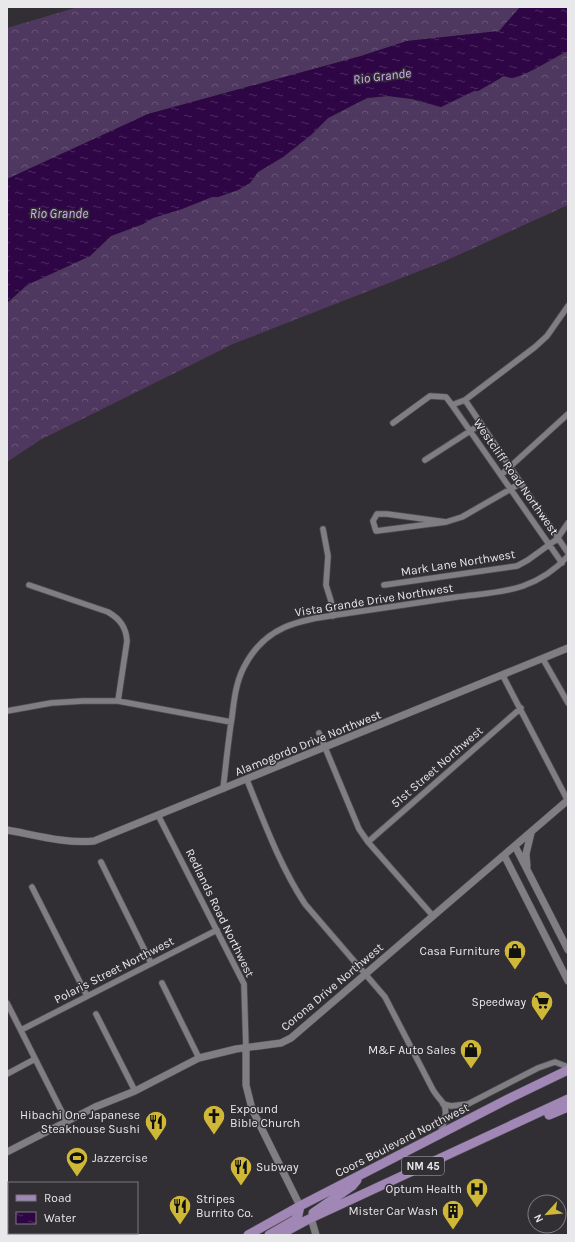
<svg xmlns="http://www.w3.org/2000/svg" width="575" height="1242" viewBox="0 0 575 1242" font-family="Karla,sans-serif">
  <style>
    .forest { fill: url(#forest-crowns) }
    .water { fill: url(#water-ripples) }
    .lines { fill: none; stroke-linecap: round; stroke-linejoin: round }
    .minor-casing { stroke: #504d52; stroke-width: 7 }
    .tertiary-casing { stroke: #504d52; stroke-width: 8 }
    .primary-casing { stroke: #504d52; stroke-width: 10 }
    .minor { stroke: #807d83; stroke-width: 5.5 }
    .tertiary { stroke: #807d83; stroke-width: 7 }
    .primary { stroke: #a087b6; stroke-width: 9 }
    .labels { text-anchor: middle; dominant-baseline: central; stroke-width: 3; stroke-linejoin: round; paint-order: stroke }
    .shield { fill: #322f34; stroke: #b1b0b3; stroke-width: 1 }
    .shield-label { font-size: 11px; font-weight: bold; fill: #e8e7ea }
    .street-label { font-size: 12px; fill: #e8e7ea; stroke: #322f34 }
    .poi-label { font-size: 12px; fill: #e8e7ea; stroke: #322f34; text-anchor: end }
    .water-label { font-size: 13px; font-style: italic; fill: #d6aef9; stroke: #322f34 }
  </style>
  <defs>
    <pattern id="forest-crowns" width="20" height="18" patternUnits="userSpaceOnUse"><rect width="20" height="18" fill="#4e385f"/><path d="M2 6a3 3 0 1 1 6 0M12 15a3 3 0 1 1 6 0" fill="none" stroke="#685576"/></pattern>
    <pattern id="water-ripples" width="26" height="14" patternUnits="userSpaceOnUse"><rect width="26" height="14" fill="#2e0645"/><path d="M2 4q2-2 4 0t4 0M15 11q2-2 4 0t4 0" fill="none" stroke="#4c2a60"/></pattern>
  </defs>
  <rect width="100%" height="100%" fill="#322f34"/>
  <path class="forest" d="M78,7H520L499,31L407,41L361,56L148,114L7,179V28Z
    M568,51V205L445,261L233,344L40,440L7,462V303L27,285L90,256L111,236L143,224L153,218L182,209L212,197H218L238,190L250,183L258,172L283,157L311,135L328,118L367,98L388,96L412,99L441,107L474,91H478L504,76C507,77 510,78 513,77C533,73 550,59 568,51Z"/>
  <path class="water" d="M520,7H568V51C550,59 532,73 513,78C510,78 507,77 504,76L478,91H474L441,107L412,99L388,96L367,98L328,118L311,135L283,157L258,172L250,183L238,190L218,197H212L182,209L153,218L143,224L111,236L90,256L27,285L7,303V179L148,114L361,56L407,41L499,31Z"/>
  <g class="lines">
    <g class="minor-casing">
      <path id="minor" d="M465,400L568,553
        M452,405L562,563
        M393,423L430,396L446,397L452,405L465,400L535,347L547,336L568,306
        M425,460L481,424
        M501,475L568,414
        M446,522L387,514H377L373,521L376,531L446,522L462,517L521,483
        M323,529L328,556L326,585L331,601L333,616
        M29,585L108,612C120,619 126,627 127,641L118,701
        M384,585L517,566L528,560L557,539L568,523
        M543,659L568,703
        M503,676L568,801
        M7,711L51,703L83,701H118L231,722
        M319,733L359,829L368,842L433,916
        M247,780C264,822 280,866 305,904L385,997L432,1088C435,1094 439,1098 443,1103C449,1112 443,1125 440,1134
        M223,789C226,765 228,741 232,717C234,700 236,682 244,667C267,622 304,620 349,613C385,608 421,602 457,597C479,594 503,593 523,586C540,580 556,569 568,556
        M158,815L244,984L246,1048
        M368,842L521,708
        M101,862L151,963
        M32,887L87,996
        M162,983L199,1058
        M7,1003L67,1122
        M96,1014L135,1091
        M21,1030L217,930
        M7,1074L35,1059
        M443,1104L451,1106L468,1104L538,1068L555,1062L568,1067
        M58,1233L59,1235
        M45,1235L49,1233"/>
    </g>
    <g class="tertiary-casing">
      <path id="tertiary" d="M7,830C35,835 66,844 94,841L568,648
        M515,846L568,950
        M504,855L568,981
        M527,866L526,854L531,833
        M246,1048V1085L252,1109L300,1206
        M7,1152L95,1107L135,1091L199,1058L236,1049L281,1043L291,1038L568,800
        M311,1218L316,1235"/>
    </g>
    <g class="primary-casing">
      <path id="primary" d="M549,1115L568,1107
        M313,1213L352,1186L357,1180
        M248,1235L300,1206L510,1098L568,1070
        M269,1235L295,1220L298,1215L300,1206
        M279,1235L307,1220L568,1099"/>
    </g>
    <use href="#minor" class="minor"/>
    <use href="#tertiary" class="tertiary"/>
    <use href="#primary" class="primary"/>
  </g>
  <defs>
    <g id="shop-pin" transform="scale(1.15)"><path d="M0 17L-7.5 6A9.5 9.5 0 1 1 7.5 6Z" fill="#cfb837" stroke="#322f34"/><path d="M-5-2.5h2.3a2.7 3.5 0 0 1 5.4 0H5L5.5 6h-11ZM-1.5-2.5h3a1.5 2.3 0 0 0-3 0Z" fill="#111"/></g>
    <g id="supermarket-pin" transform="scale(1.15)"><path d="M0 17L-7.5 6A9.5 9.5 0 1 1 7.5 6Z" fill="#cfb837" stroke="#322f34"/><path d="M-6-5.5h2.5l.6 2H6L4.5 2H-2.5L-4.4-4H-6ZM-1.5 3.2a1.3 1.3 0 1 0 .1 0ZM3 3.2a1.3 1.3 0 1 0 .1 0Z" fill="#111"/></g>
    <g id="church-pin" transform="scale(1.15)"><path d="M0 17L-7.5 6A9.5 9.5 0 1 1 7.5 6Z" fill="#cfb837" stroke="#322f34"/><path d="M-1.2-6h2.4v3.5h3.3v2.4h-3.3V6h-2.4V-.1h-3.3v-2.4h3.3Z" fill="#111"/></g>
    <g id="restaurant-pin" transform="scale(1.15)"><path d="M0 17L-7.5 6A9.5 9.5 0 1 1 7.5 6Z" fill="#cfb837" stroke="#322f34"/><path d="M-5-6h1v4h1v-4h1v4h1v-4h1v5L-1.5 .5V6h-2V.5L-5-1ZM5-6V6H3V1.5H1.5Q1.5-4 5-6Z" fill="#111"/></g>
    <g id="stadium-pin" transform="scale(1.15)"><path d="M0 17L-7.5 6A9.5 9.5 0 1 1 7.5 6Z" fill="#cfb837" stroke="#322f34"/><path d="M0-5a6.5 5 0 1 0 0 10a6.5 5 0 1 0 0-10ZM-3.5-1.8h7v3.6h-7Z" fill="#111"/></g>
    <g id="hospital-pin" transform="scale(1.15)"><path d="M0 17L-7.5 6A9.5 9.5 0 1 1 7.5 6Z" fill="#cfb837" stroke="#322f34"/><path d="M-5-5h3v3.5h4V-5h3V5h-3V1.5h-4V5h-3Z" fill="#111"/></g>
    <g id="building-pin" transform="scale(1.15)"><path d="M0 17L-7.5 6A9.5 9.5 0 1 1 7.5 6Z" fill="#cfb837" stroke="#322f34"/><path d="M-4-6H4V6H1V3H-1V6H-4ZM-2.5-4.3h1.7v1.8h-1.7ZM.8-4.3h1.7v1.8H.8ZM-2.5-1h1.7V.8h-1.7ZM.8-1h1.7V.8H.8Z" fill="#111"/></g>
  </defs>
  <g fill-rule="evenodd">
    <use href="#shop-pin" x="515" y="951"/>
    <use href="#supermarket-pin" x="542" y="1002"/>
    <use href="#shop-pin" x="471" y="1050"/>
    <use href="#church-pin" x="214" y="1116"/>
    <use href="#restaurant-pin" x="156" y="1122"/>
    <use href="#stadium-pin" x="77" y="1158"/>
    <use href="#restaurant-pin" x="241" y="1167"/>
    <use href="#hospital-pin" x="477" y="1189"/>
    <use href="#restaurant-pin" x="180" y="1206"/>
    <use href="#building-pin" x="453" y="1211"/>
  </g>
  <g class="labels">
    <rect class="shield" x="402" y="1157" width="42" height="18" rx="3"/>
    <g class="shield-label">
      <text x="423" y="1166">NM 45</text>
    </g>
    <g class="street-label">
      <text transform="translate(516 477) rotate(55)">Westcliff Road Northwest</text>
      <text transform="translate(458 563) rotate(-9)">Mark Lane Northwest</text>
      <text transform="translate(374 600) rotate(-9)">Vista Grande Drive Northwest</text>
      <text transform="translate(308 743) rotate(-22)">Alamogordo Drive Northwest</text>
      <text transform="translate(437 767) rotate(-41)">51st Street Northwest</text>
      <text transform="translate(220 913) rotate(64)">Redlands Road Northwest</text>
      <text transform="translate(114 970) rotate(-27)">Polaris Street Northwest</text>
      <text transform="translate(332 987) rotate(-40)">Corona Drive Northwest</text>
      <text transform="translate(402 1140) rotate(-27)">Coors Boulevard Northwest</text>
    </g>
    <g class="poi-label">
      <text x="500" y="951">Casa Furniture</text>
      <text x="526" y="1002">Speedway</text>
      <text x="456" y="1050">M&amp;F Auto Sales</text>
      <text x="230" y="1109" text-anchor="start">Expound<tspan x="230" dy="14">Bible Church</tspan></text>
      <text x="140" y="1115">Hibachi One Japanese<tspan x="140" dy="14">Steakhouse Sushi</tspan></text>
      <text x="92" y="1158" text-anchor="start">Jazzercise</text>
      <text x="256" y="1167" text-anchor="start">Subway</text>
      <text x="462" y="1189">Optum Health</text>
      <text x="196" y="1199" text-anchor="start">Stripes<tspan x="196" dy="14">Burrito Co.</tspan></text>
      <text x="438" y="1211">Mister Car Wash</text>
    </g>
    <g class="water-label">
      <text transform="translate(382 76) rotate(-7)">Rio Grande</text>
      <text x="59" y="213">Rio Grande</text>
    </g>
  </g>
  <rect width="575" height="1242" fill="none" stroke="#e8e7ea" stroke-width="16"/>
  <rect x="8" y="1182" width="130" height="52" fill="#322f34" stroke="#7b797d"/>
  <rect x="16" y="1195" width="20" height="6" fill="#a087b6" stroke="#7b797d"/>
  <text x="44" y="1202" font-size="12" fill="#e8e7ea">Road</text>
  <rect x="16" y="1212" width="20" height="12" fill="url(#water-ripples)" stroke="#7b797d"/>
  <text x="44" y="1222" font-size="12" fill="#e8e7ea">Water</text>
  <g transform="translate(547 1214) rotate(243)"><circle r="19" fill="#322f34" stroke="#7b797d"/>
  <path d="M0-3L7 15L0 10L-7 15Z" fill="#cfb837"/>
  <text y="-6" font-size="11" font-weight="bold" text-anchor="middle" fill="#e8e7ea">N</text>
  </g>
</svg>
